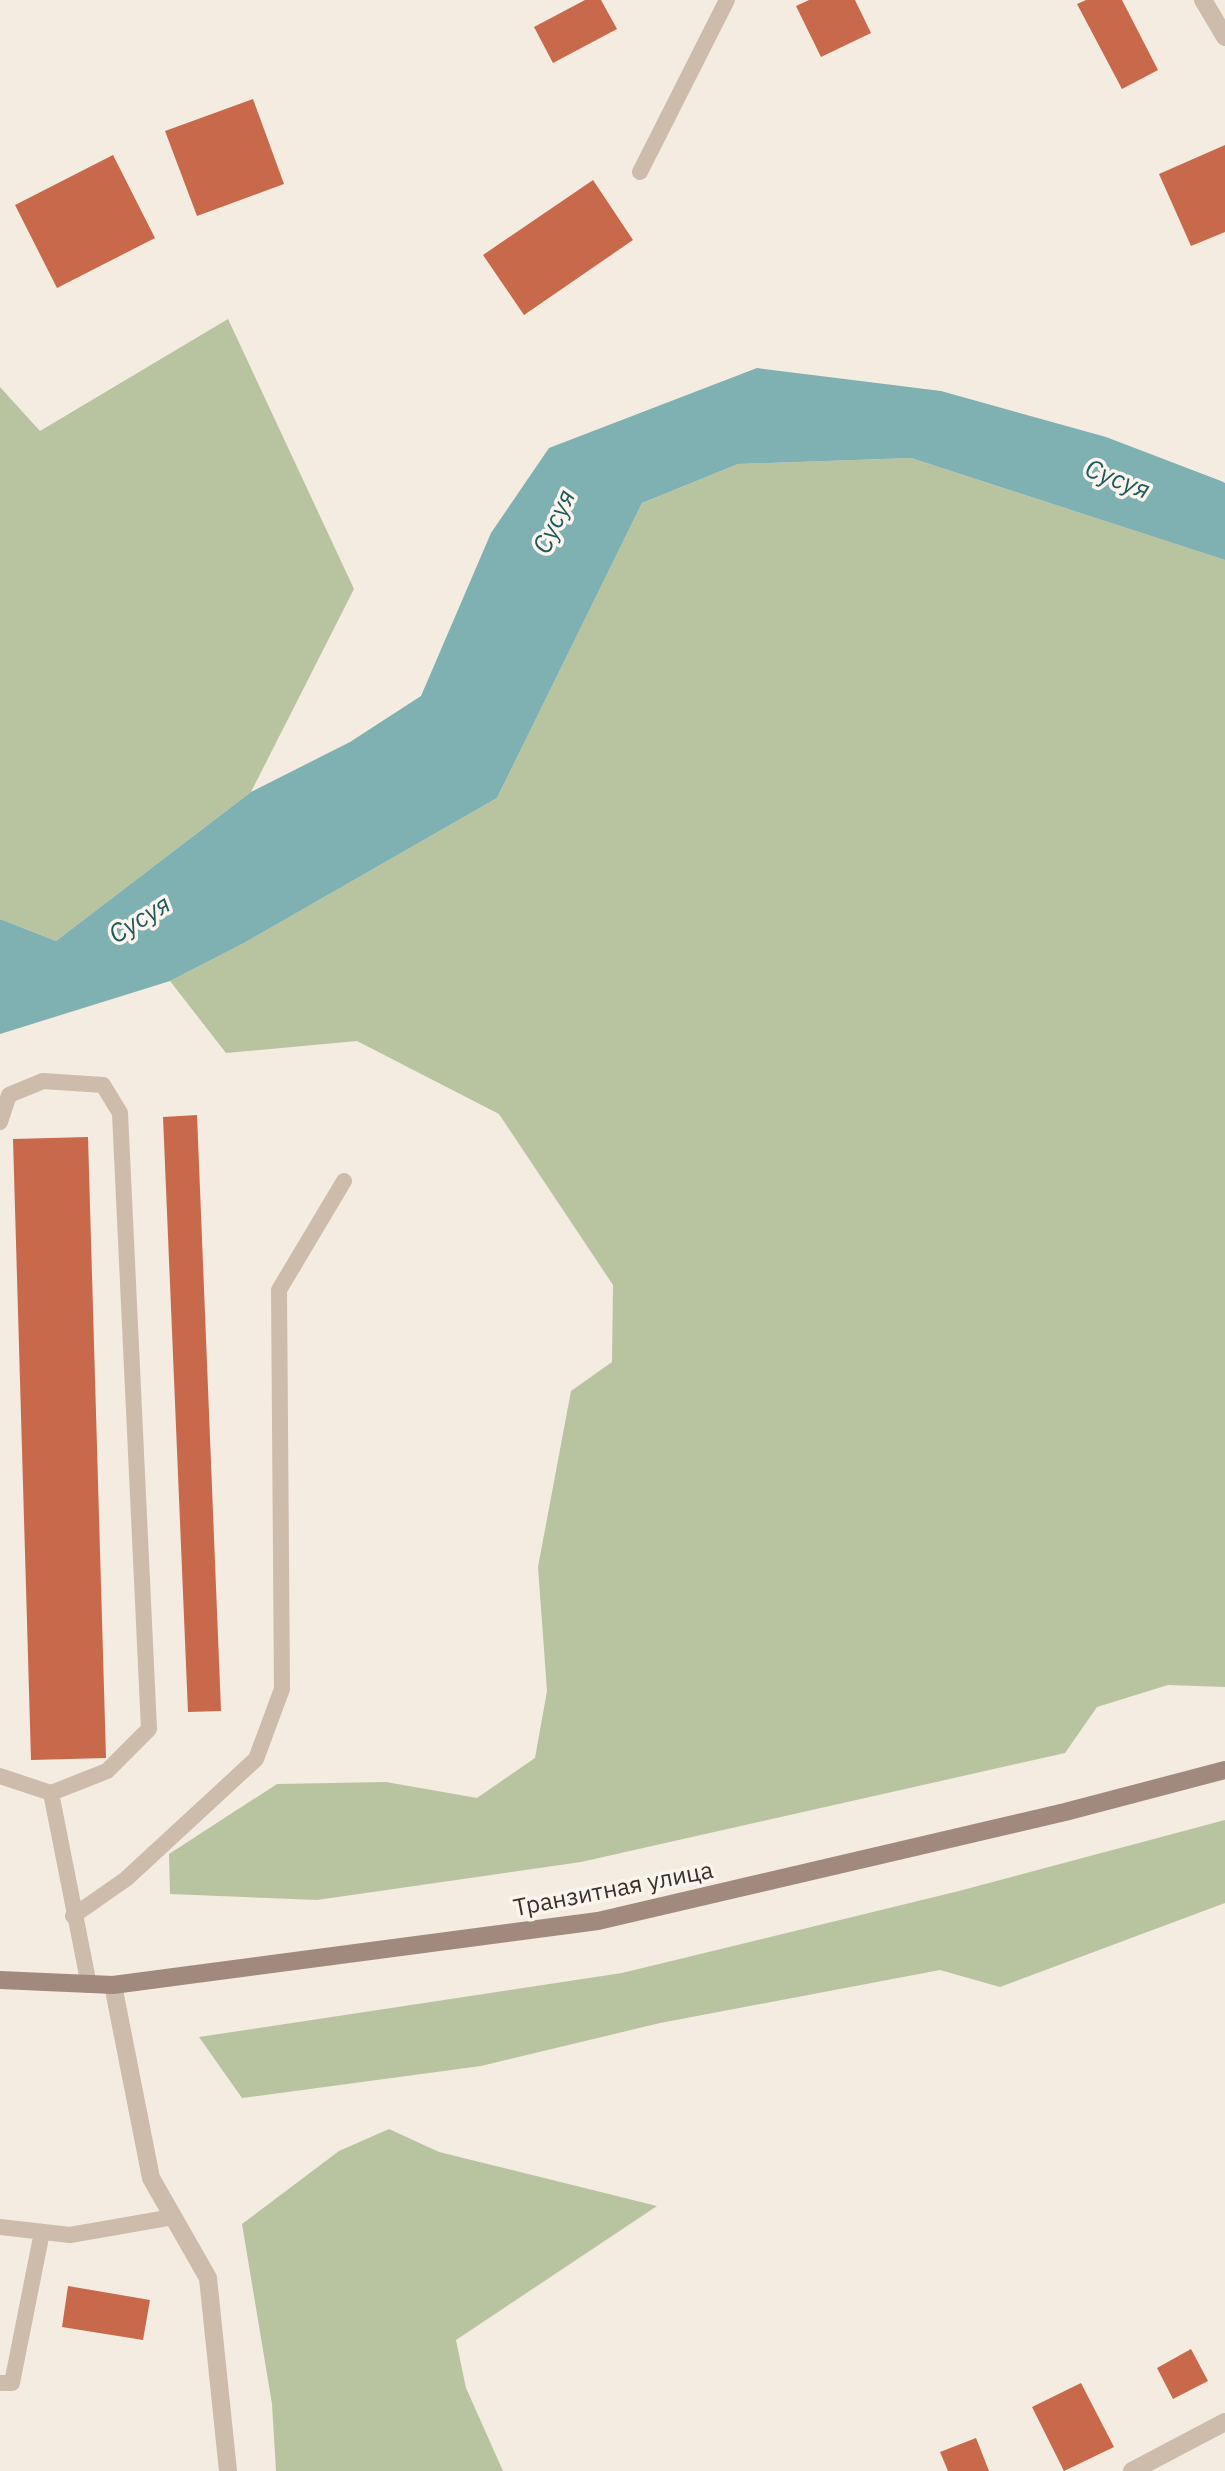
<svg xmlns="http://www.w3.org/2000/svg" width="1225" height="2471" viewBox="0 0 1225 2471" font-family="'IBM Plex Sans',sans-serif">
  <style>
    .green { fill: #b8c4a0 }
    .water { fill: #7fb0b2 }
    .building { fill: #c8694b }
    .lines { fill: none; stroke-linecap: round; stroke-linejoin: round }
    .service { stroke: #cdbbac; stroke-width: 16 }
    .minor { stroke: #cdbbac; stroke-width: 18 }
    .secondary { stroke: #a18a7d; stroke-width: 18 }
    .labels { text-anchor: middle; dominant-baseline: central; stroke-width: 7; stroke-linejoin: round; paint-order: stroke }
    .street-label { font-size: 24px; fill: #3b302b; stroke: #fbf5ee }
    .water-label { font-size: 26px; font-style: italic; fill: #1f5a5e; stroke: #fbf5ee }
  </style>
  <rect width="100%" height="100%" fill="#f4ebe1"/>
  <path class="green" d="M228,319L354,589L251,792L56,941L0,919V387L40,431Z
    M911,458L1225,560V1687L1168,1685L1097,1707L1065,1753L581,1862L317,1900L170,1894L169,1854L277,1784L386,1782L477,1798L535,1758L547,1691L538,1567L571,1391L612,1362L613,1285L499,1114L357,1041L226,1053L170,981L244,943L497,798L642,503L738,464Z
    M1225,1820V1903L1000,1987L940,1970L660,2023L481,2066L242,2098L199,2037L622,1973L959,1891Z
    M389,2129L439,2152L657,2206L456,2340L466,2388L503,2471H276L272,2404L242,2224L339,2151Z"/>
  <path class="water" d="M757,368L941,391L1106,437L1221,481L1225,483V560L911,458L738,464L642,503L497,798L244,943L170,981L0,1034V919L56,941L251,792L350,742L421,696L491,533L549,448Z"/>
  <path class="building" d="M585,0H601L617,29L553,63L534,27Z
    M809,0H855L871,33L821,57L796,6Z
    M1086,0H1122L1158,70L1122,89L1077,4Z
    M253,99L284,184L197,216L165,131Z
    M1225,145V232L1191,246L1159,174Z
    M113,155L155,238L57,288L15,205Z
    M593,180L633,240L524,315L483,255Z
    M197,1115L221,1711L188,1712L163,1117Z
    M88,1137L106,1758L31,1760L13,1139Z
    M68,2286L150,2300L143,2340L62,2327Z
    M1191,2349L1208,2381L1173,2399L1157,2368Z
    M1081,2383L1114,2447L1064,2471L1032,2407Z
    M976,2438L989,2471H948L940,2452Z"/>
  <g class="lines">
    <path class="service" d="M640,172L727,0
      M0,1122L9,1095L43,1081L103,1085L120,1113L149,1729L107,1771L51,1793L0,1776
      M51,1793L89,1985
      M73,1916L126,1879L256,1759L282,1689L279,1290L344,1181
      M0,2227L70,2235L173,2217
      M0,2383H12L42,2232"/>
    <path class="minor" d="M1203,0L1225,37
      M113,1985L151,2178L208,2278L228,2471
      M1132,2471L1225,2422"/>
    <path class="secondary" d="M0,1980L113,1985L598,1921L1065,1812L1225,1770"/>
  </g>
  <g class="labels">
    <g class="street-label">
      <text transform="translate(613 1888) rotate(-11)">Транзитная улица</text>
    </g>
    <g class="water-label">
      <text transform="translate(1118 478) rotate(21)">Сусуя</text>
      <text transform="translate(553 521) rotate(-66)">Сусуя</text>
      <text transform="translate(139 918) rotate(-32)">Сусуя</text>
    </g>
  </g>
</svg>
